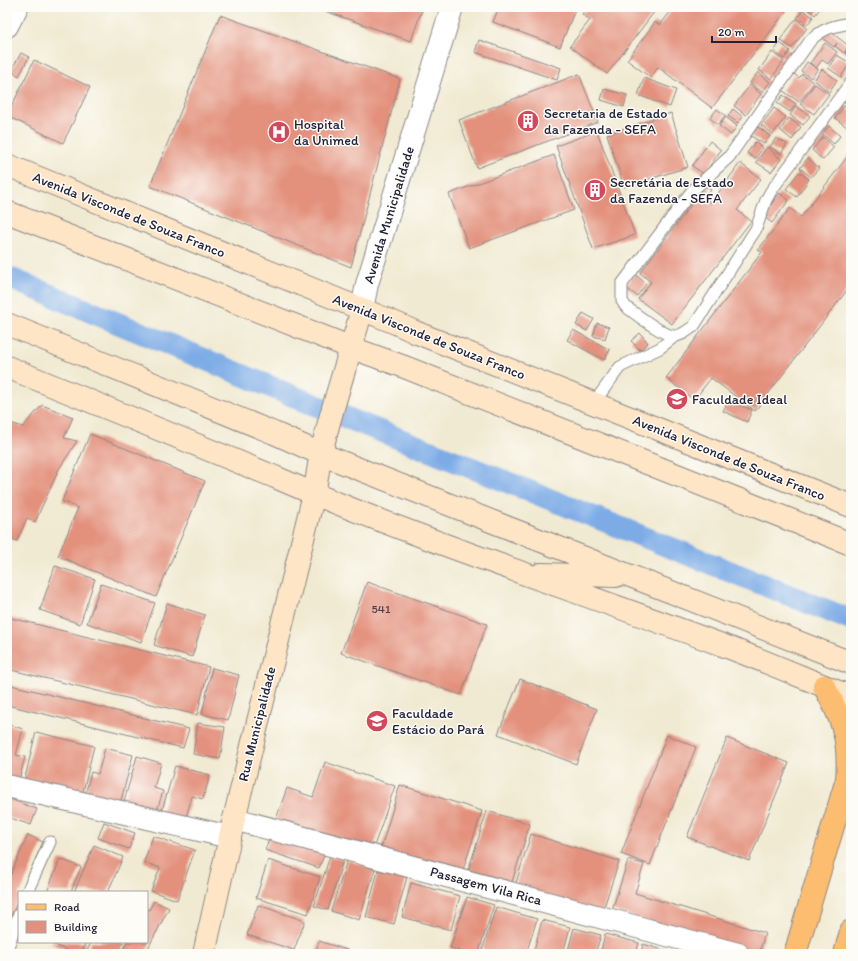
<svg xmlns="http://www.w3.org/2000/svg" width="858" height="961" viewBox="0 0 858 961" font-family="Itim,sans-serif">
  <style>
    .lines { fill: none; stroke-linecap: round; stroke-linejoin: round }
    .canal { stroke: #7babe6; stroke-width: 22 }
    .building { fill: #e3917d }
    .lane-casing { stroke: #8a8686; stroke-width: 13 }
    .street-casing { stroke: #8a8686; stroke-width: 24 }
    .secondary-casing { stroke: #8a8686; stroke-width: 24 }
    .primary-casing { stroke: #8a8686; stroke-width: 24 }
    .lane { stroke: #fff; stroke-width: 11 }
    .street { stroke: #fff; stroke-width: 22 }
    .secondary { stroke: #fee5c5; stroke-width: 22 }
    .primary { stroke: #fcbd6f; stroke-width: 22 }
    .labels { text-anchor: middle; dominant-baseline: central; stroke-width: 3; stroke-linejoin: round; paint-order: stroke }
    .number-label { font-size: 12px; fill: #523e4c }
    .poi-label { font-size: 14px; fill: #22223b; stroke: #fdfcf7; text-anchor: start }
    .street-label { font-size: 14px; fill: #22223b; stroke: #fdfcf7 }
  </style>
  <rect width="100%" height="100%" fill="#fdfcf7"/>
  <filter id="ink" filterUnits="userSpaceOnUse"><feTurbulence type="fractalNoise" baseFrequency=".025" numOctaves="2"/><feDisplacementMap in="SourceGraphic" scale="8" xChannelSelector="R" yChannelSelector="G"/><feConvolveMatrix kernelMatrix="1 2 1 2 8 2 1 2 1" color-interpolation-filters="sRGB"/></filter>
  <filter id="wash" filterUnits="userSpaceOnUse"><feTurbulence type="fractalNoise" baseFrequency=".012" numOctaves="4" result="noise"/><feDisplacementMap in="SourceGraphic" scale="16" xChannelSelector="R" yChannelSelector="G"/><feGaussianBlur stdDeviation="0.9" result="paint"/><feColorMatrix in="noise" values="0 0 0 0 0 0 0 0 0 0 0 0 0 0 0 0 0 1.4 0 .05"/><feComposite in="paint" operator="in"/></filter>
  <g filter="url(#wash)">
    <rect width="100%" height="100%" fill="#f1ead2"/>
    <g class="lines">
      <path class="canal" d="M7,277L300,399L851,620"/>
    </g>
    <g id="blocks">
      <path class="building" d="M313,7H423L411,41Z
        M499,7H576L560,47L493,22Z
        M587,7H658L607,74L570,46L590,20L582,14Z
        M666,7H789L712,108L658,67L651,78L627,60L655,22L660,25L671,11Z
        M805,7H821L815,15Z
        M803,10L813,17L807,25L797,18Z
        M220,15L400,79L351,267L150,186Z
        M796,19L807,28L792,48L780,40Z
        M828,30L849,46L844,53L835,46L837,43L834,47L822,38Z
        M479,40L561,68L557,80L475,52Z
        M780,43L790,51L784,59L774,51Z
        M825,43L837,52L828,64L822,60L816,68L810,63Z
        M850,46L851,47V57L845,53Z
        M772,52L784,61L771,79L759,70Z
        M21,53L29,57L19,76L11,71Z
        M837,55L850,63L841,77L828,68Z
        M34,60L90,87L63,143L7,116Z
        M807,62L818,69L811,78L801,71Z
        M822,69L837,80L829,92L814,80Z
        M758,72L770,82L762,92L750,83Z
        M579,74L598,122L477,168L459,120Z
        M794,74L799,78L802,74L814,83L799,102L782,90Z
        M644,78L676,90L670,107L638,95Z
        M815,84L829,94L814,114L800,104Z
        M750,85L761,94L746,115L734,106Z
        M604,89L627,95L624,107L601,100Z
        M783,95L796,104L790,112L777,103Z
        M851,95V107L846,103Z
        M796,106L810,116L803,125L790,115Z
        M844,106L851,112V123L848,128L835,118Z
        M774,108L786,117L773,134L761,125Z
        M717,109L725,115L718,125L710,118Z
        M733,109L743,117L738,123L728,116Z
        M671,113L688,167L624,187L607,134Z
        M726,117L737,126L731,135L719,126Z
        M789,118L801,127L792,140L780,130Z
        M829,126L840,136L834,144L822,134Z
        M758,127L770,136L764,144L751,136Z
        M597,131L635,235L593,249L556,146Z
        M823,137L834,147L823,160L812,150Z
        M776,138L787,144L781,154L770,147Z
        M710,141L721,150L704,174L692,166Z
        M755,142L763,148L755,159L747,153Z
        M767,147L781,159L771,172L756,162Z
        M851,152V285L755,411L711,378L694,400L666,378L762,252L758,250L790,208L801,217Z
        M554,155L574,210L469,248L449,194Z
        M808,158L819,168L811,177L800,168Z
        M740,163L761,179L737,210L751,221L672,324L638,299L651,282L640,273L705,186L711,190L705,198L711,203Z
        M799,172L809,179L797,197L786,189Z
        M779,193L789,200L772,223L763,216Z
        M635,274L646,284L637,296L625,287Z
        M583,313L594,319L587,331L576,325Z
        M597,323L609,327L605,339L593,336Z
        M573,330L610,350L604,360L567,340Z
        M640,333L648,343L640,350L631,341Z
        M729,400L752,410L747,422L723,411Z
        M42,405L73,417L64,438L77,441L59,469L35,522L27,518L17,541L7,537V422L23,427Z
        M90,434L205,481L156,597L58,556L78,508L62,501Z
        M55,566L95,579L80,624L40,610Z
        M367,582L487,624L461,695L341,653Z
        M101,584L155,603L141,642L87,623Z
        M167,603L205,615L192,657L154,645Z
        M7,617L209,667L197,715L7,669Z
        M212,668L239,675L228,720L202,714Z
        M520,679L597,709L576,764L498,734Z
        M7,684L189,729L183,748L7,705Z
        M198,723L225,727L220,759L193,754Z
        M7,724L23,729L16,755L25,757L19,780L7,778Z
        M36,732L94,746L82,796L24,782Z
        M667,735L696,747L650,865L621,854Z
        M727,738L789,763L749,861L687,837Z
        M105,748L133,755L120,804L85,795L91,772L98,774Z
        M137,756L161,763L154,788L163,791L156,814L123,805Z
        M325,762L395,786L372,852L276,819L287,788L313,797Z
        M175,766L210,775L203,799L192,796L185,821L161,814Z
        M400,785L482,811L461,876L380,851Z
        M7,798L37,809L31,825L7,817Z
        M487,811L530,824L510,888L467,874Z
        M104,822L135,833L129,849L98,838Z
        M271,834L325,853L319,868L265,850Z
        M531,834L619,861L602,913L515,886Z
        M28,835L43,842L21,892H19V898L7,925V883Z
        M153,836L195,850L177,900L151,891L160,868L144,862Z
        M94,845L123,857L108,892H74Z
        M330,856L343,860L328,910L314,906Z
        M60,859L81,867L71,892H47Z
        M268,860L320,877L308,914L256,898Z
        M347,860L375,869L359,920L331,911Z
        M628,860L644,864L635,893L765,933L759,954H752L612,910Z
        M378,870L407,877L394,924L366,917Z
        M411,883L460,896L451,930L402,917Z
        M467,897L494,905L478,954H470L450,948Z
        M154,901L169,908L145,954H121L127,942H147V909L149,910Z
        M258,905L305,921L294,950L247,935Z
        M496,907L537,919L526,954H516L510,952L509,954H481Z
        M542,920L570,927L563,954H533Z
        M574,928L601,935L595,954H567Z
        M605,934L639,943L636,954H600Z
        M319,941L350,951L349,954H315Z
        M52,942H86L81,954H76L52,944Z
        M91,942H123L118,954H86Z
        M643,944L673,953V954H641Z"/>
    </g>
  </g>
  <g filter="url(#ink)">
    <use href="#blocks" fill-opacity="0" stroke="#8a8686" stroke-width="1"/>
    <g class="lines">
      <g class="lane-casing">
        <path id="lane" d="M851,23C833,26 823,28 810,41L729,157L691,192L622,284V301L626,307C636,314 664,336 674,336C682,336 688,330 694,326L756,229L766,200L771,191L851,82
          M593,404L620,367L660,348L675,336
          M27,892L50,842
          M7,950L19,914"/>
      </g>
      <g class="street-casing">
        <path id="street" d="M7,26L17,7
          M362,309L367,284L452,7
          M7,786L230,837
          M234,819L738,954"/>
      </g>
      <g class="secondary-casing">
        <path id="secondary" d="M7,165L398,324L415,332L851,506
          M7,212L352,348L402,366L851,544
          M7,324L274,433L321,454L851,663
          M7,367L275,477C421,541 573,589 722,645C765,661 808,680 851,697
          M541,574L616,576
          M204,954L234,819L314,494C317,481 318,467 321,454C332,405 349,358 362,309"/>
      </g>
      <g class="primary-casing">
        <path id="primary" d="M795,954L847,779C850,740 843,720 824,686
          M845,954L851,931"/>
      </g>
      <use href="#lane" class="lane"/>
      <use href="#street" class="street"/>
      <use href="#secondary" class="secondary"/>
      <use href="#primary" class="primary"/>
    </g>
  </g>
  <defs>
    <g id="building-disc" transform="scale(1.15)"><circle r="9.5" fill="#d1495b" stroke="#fdfcf7"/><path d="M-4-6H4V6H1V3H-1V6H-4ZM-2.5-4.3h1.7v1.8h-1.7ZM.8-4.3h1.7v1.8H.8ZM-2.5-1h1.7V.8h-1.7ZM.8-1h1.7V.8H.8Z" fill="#fff"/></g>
    <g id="hospital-disc" transform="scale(1.15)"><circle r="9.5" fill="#d1495b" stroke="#fdfcf7"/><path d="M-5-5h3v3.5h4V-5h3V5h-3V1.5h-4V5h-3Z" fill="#fff"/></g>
    <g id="university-disc" transform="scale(1.15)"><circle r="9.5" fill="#d1495b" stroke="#fdfcf7"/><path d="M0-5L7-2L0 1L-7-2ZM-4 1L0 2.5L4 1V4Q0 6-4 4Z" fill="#fff"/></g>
  </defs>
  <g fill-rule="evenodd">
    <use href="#building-disc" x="528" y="121"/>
    <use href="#hospital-disc" x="279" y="132"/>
    <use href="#building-disc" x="595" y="190"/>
    <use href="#university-disc" x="677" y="399"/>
    <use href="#university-disc" x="377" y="721"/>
  </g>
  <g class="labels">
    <g class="number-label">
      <text x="381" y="609">541</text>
    </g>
    <g class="poi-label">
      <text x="544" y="113">Secretaria de Estado<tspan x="544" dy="16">da Fazenda - SEFA</tspan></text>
      <text x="294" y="124">Hospital<tspan x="294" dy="16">da Unimed</tspan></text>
      <text x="610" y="182">Secretária de Estado<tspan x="610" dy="16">da Fazenda - SEFA</tspan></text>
      <text x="692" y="399">Faculdade Ideal</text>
      <text x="392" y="713">Faculdade<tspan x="392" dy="16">Estácio do Pará</tspan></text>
    </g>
    <g class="street-label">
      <text transform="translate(129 215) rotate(22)">Avenida Visconde de Souza Franco</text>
      <text transform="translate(389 215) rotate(-73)">Avenida Municipalidade</text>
      <text transform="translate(429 337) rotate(22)">Avenida Visconde de Souza Franco</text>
      <text transform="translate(729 458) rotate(22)">Avenida Visconde de Souza Franco</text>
      <text transform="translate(257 724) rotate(-76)">Rua Municipalidade</text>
      <text transform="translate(486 886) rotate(15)">Passagem Vila Rica</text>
    </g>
  </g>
  <rect width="858" height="961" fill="none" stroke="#fdfcf7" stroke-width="24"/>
  <rect x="18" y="891" width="130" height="52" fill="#fdfcf7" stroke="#a5a5ac"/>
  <rect x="26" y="904" width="20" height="6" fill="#fcbd6f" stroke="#a5a5ac"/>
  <text x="54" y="911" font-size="12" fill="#22223b">Road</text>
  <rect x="26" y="921" width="20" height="12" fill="#e3917d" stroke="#a5a5ac"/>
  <text x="54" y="931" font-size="12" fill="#22223b">Building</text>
  <path d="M712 36v6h64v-6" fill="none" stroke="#22223b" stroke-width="2"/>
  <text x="718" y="36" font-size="12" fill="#22223b" stroke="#fdfcf7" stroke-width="3" paint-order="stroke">20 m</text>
</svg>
